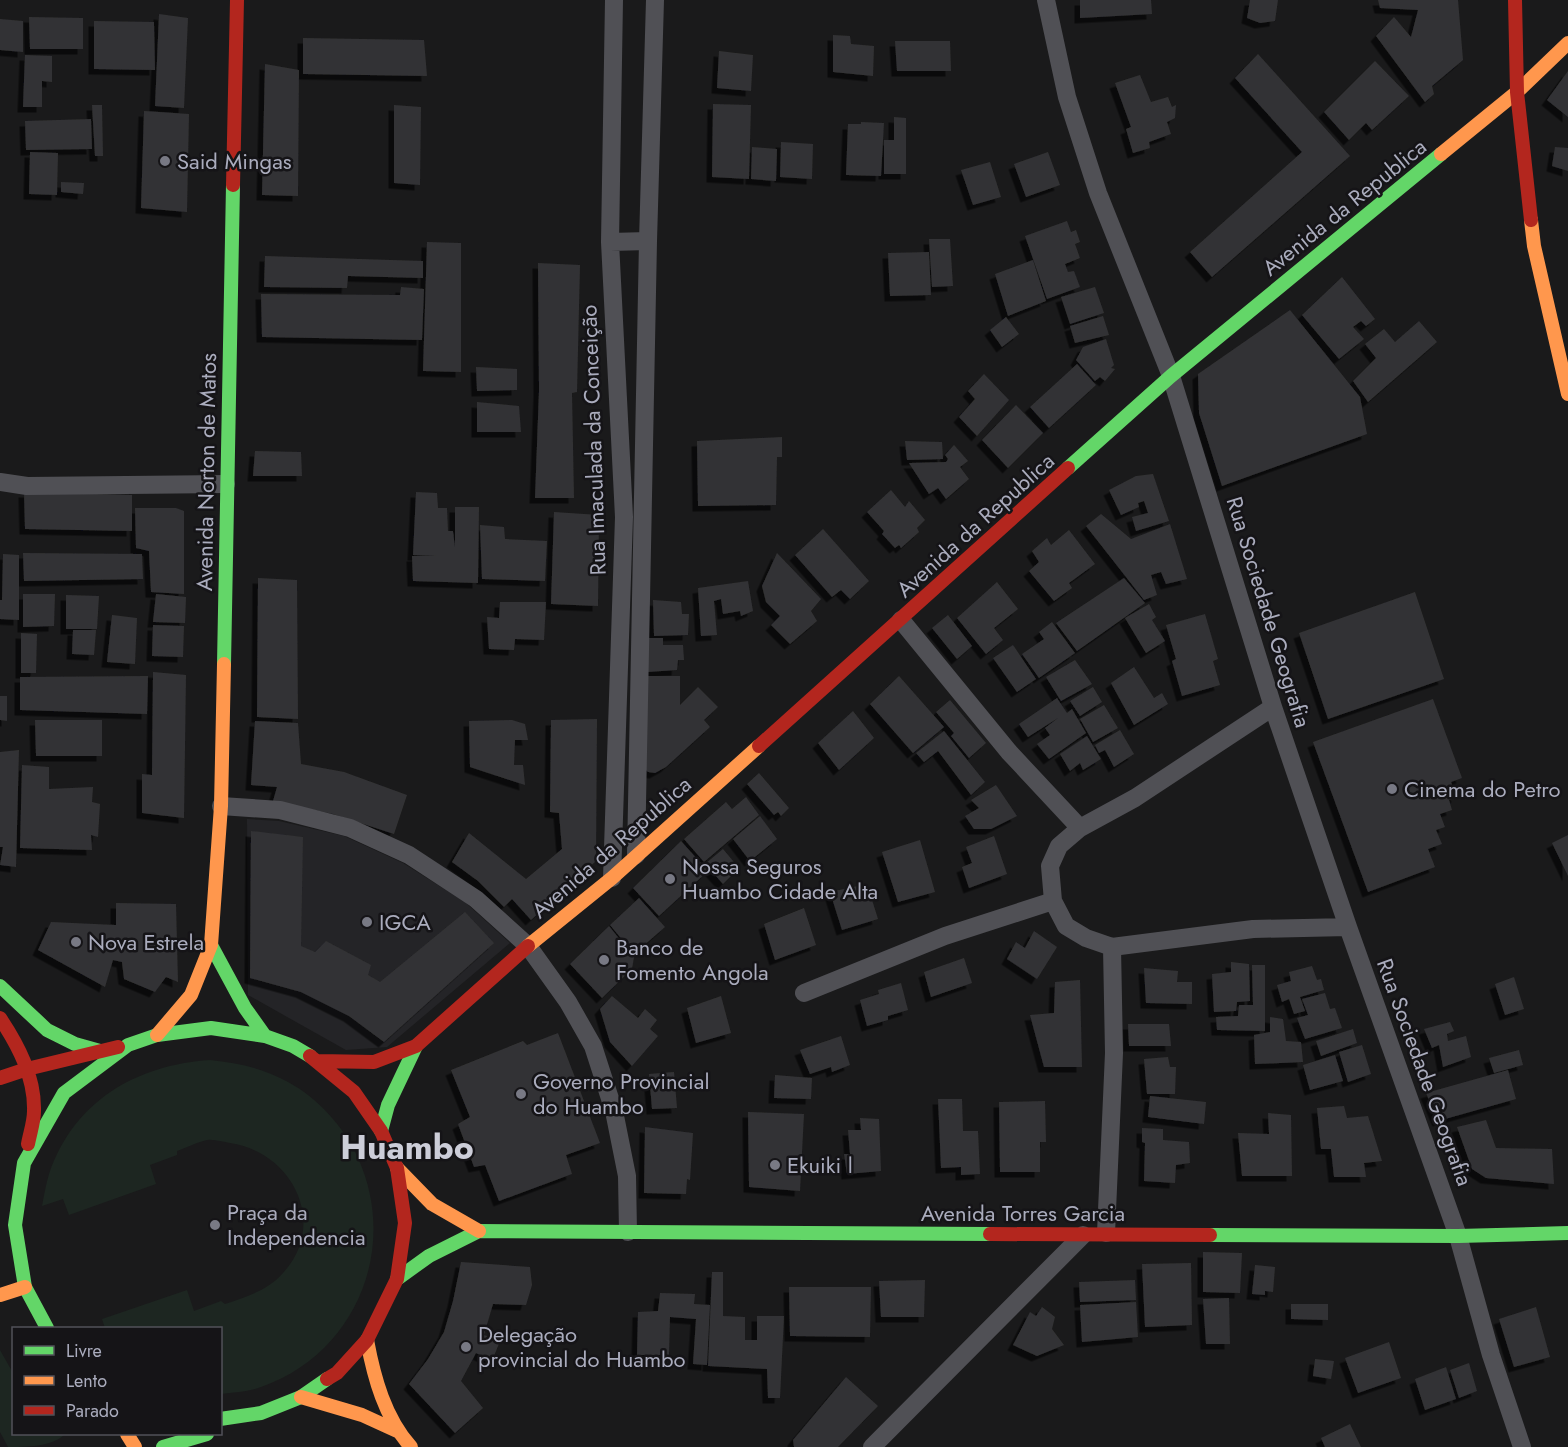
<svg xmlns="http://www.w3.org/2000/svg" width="1568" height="1447" viewBox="0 0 1568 1447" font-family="Jost,sans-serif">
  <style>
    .built { fill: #242427 }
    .green { fill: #1d2621 }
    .building { fill: #323234; filter: url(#shadow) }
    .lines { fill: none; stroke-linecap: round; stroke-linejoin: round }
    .street { stroke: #505055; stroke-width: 18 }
    .fast { stroke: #63d668; stroke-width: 14 }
    .slow { stroke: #ff974d; stroke-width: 14 }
    .jam { stroke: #b3261e; stroke-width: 14 }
    .poi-dot { fill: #787984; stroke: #151417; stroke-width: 2 }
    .labels { text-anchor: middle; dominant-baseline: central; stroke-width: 5; stroke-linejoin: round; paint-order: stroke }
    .poi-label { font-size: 22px; fill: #aaacbd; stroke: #151417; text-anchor: start }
    .street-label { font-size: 22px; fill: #aaacbd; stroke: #151417 }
    .town-label { font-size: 34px; font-weight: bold; fill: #cccdd8; stroke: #151417 }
  </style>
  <defs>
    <filter id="shadow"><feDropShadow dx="-5.5" dy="5.5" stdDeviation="0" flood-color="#0009"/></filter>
  </defs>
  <rect width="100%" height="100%" fill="#1a1a1b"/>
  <path class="built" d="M247,819L279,821L344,836L403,863L465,902L510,943L387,1047L346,1050L248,995Z"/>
  <path class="green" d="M210,1060C238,1063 263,1068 288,1082C318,1098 344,1127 358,1158C399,1248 356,1354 261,1387C248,1392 234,1392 221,1394L220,1328H105L102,1319L187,1290L194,1311L221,1301L225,1304C245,1297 267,1291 282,1274C329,1225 293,1152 230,1143C223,1142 214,1139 207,1140C197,1142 186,1148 177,1151V1155L150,1165L156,1184L69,1215L63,1199L42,1206C44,1195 46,1184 49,1174C74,1101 136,1065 210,1060Z
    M0,1350L13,1373L14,1434H65C53,1447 25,1447 8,1447L0,1432Z"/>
  <path class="building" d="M1080,0H1151L1152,14L1080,18Z
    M1250,0H1278L1275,21L1260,23L1247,18Z
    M1378,0H1458L1463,60L1432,86L1434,94L1425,102L1376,36L1394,17L1411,37L1418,10L1380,8Z
    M159,14L188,18L184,108L155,106Z
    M29,17L83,18V49H30Z
    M0,19L23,21V52L0,50Z
    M94,21L154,22L155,70L94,69Z
    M833,35L850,36L851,44L874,46L873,76L833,72Z
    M303,38L424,40L427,76L303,74Z
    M895,41H950L951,71H897Z
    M719,51L753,55L751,91L717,88Z
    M1258,54L1350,156L1212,277L1190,252L1302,152L1235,78Z
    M25,55L52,56V82L42,81V107H23Z
    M1375,61L1409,96L1372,130L1366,123L1349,140L1324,112Z
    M265,64L299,70L298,196L262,195Z
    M1568,71V117L1547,100Z
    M1140,75L1151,102L1168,97L1172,107L1176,105L1175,118L1167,122L1171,134L1149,142L1150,148L1133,153L1126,129L1131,127L1115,83Z
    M713,104L751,105L749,179L712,177Z
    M92,105H102L103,156H95Z
    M394,105L421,107L420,185L394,183Z
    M144,111L189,114L187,212L141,208Z
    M894,117L906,118V174H884V140H894Z
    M91,119L92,149L26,150L25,121Z
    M861,122L884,123L881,176L846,175L848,124H861Z
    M781,142L813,144L812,179L780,177Z
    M752,147L777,149L776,181L751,179Z
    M1555,147L1568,148V171L1552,166Z
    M30,152L58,153L57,195L29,194Z
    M1048,152L1060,185L1026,197L1014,164Z
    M990,162L1001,197L973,205L961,170Z
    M61,182L84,183L83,194L61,192Z
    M1067,221L1071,232L1076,230L1080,242L1075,244L1080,258L1065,264L1068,272L1074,271L1080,287L1047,299L1025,236Z
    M929,239H950L953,286L932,287Z
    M427,242L461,243V372L423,371Z
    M929,252L931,295L890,296L888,253Z
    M265,256L423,261V278L348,276L347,288L264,287Z
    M1033,260L1046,301L1008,316L995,274Z
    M538,263L580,265L577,392L572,393L574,498H535L539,391Z
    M1342,277L1375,319L1366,326L1361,321L1353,327L1364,339L1339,359L1302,315Z
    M401,287L424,289L422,340L262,337L261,294L400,295Z
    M1095,287L1104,313L1070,324L1061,297Z
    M1290,310L1360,397L1367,434L1222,486L1199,413L1198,374Z
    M1103,316L1109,335L1075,343L1070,326Z
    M1006,317L1019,334L1002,347L990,330Z
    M1419,321L1437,342L1368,402L1353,381L1376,358L1365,344L1384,329L1395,342Z
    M1106,339L1114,365L1111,368L1115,369L1105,381L1100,377L1095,381L1076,360L1083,347Z
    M1077,364L1096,385L1049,428L1030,407Z
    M476,367L517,369V390L477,391Z
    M984,374L1009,400L977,436L959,417L975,399L968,391Z
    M477,402L519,406L521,432H477Z
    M1016,405L1043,433L1008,468L982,440Z
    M782,437V457H777L776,505L698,506L697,441Z
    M905,441L942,442L943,459L907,460Z
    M954,445L968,461L960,467L969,479L946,499L938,488L929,494L909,463L946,462L948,459L945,455Z
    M255,451L301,452L302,476H253Z
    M1153,474L1169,521L1136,531L1132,517L1148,513L1144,501L1138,503L1139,507L1121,515L1109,490L1136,476Z
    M891,490L905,507L909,501L925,520L917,528L919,532L901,548L899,545L895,548L882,534L884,531L867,512Z
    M24,492L132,495V531L25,529Z
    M416,492L437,493L438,508H447L448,531H453L455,547V507H479L478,583L413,581L412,556L436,555H413Z
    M135,508H176L184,511V594L151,592L149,551L136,548Z
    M554,512L599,515L598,606L551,604Z
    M1101,514L1131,539L1170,524L1187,579L1166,584L1161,572L1151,575L1157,595L1144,600L1086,526Z
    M480,525L504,527L505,539L547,541L545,581L482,579Z
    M823,529L869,581L850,599L841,590L832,597L795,555Z
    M1069,530L1095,564L1069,583L1072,588L1054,601L1029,571L1039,562L1032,551L1047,538L1051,545Z
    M23,553L142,554L143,579L24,581Z
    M777,553L821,599L811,611L817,621L790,644L771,625L780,616L766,602L762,586Z
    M3,554L19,555V620L0,619V600H2Z
    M258,578L297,580L298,719L257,717Z
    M1124,578L1145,603L1077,651L1056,623Z
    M748,581L753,611L741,616L740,611L723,614L721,599L714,601L717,635L701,636L698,588Z
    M997,582L1018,609L994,628L1003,640L986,654L957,618Z
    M1415,592L1444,679L1328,719L1299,633Z
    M23,594H55L54,626L23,627Z
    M156,594L186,597L185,623L153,622Z
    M66,595L99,596L97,629H66Z
    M653,600L681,602L682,614H689L688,635L654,636Z
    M500,602H546L544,640L515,639L514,650L489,649L487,617L499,618Z
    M1149,604L1156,617L1152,620L1165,641L1146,653L1125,618Z
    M1205,614L1218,659L1213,661L1220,685L1182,696L1172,661L1176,659L1166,625Z
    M112,615L137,618L135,664L107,662Z
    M948,615L972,646L957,659L932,628Z
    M1052,622L1075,653L1039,678L1022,654L1044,639L1039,632Z
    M153,625L184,626L183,657L152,656Z
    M73,630H96L94,655L72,654Z
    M21,633L37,634L36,673H21Z
    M646,638H663V645H683L684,660H678L677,670L647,672Z
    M1013,645L1036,679L1017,692L993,658Z
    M1075,660L1092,684L1061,701L1046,677Z
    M1134,667L1154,698L1162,693L1168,704L1134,725L1111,683Z
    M153,672L186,675L184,818L142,813V774L152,775Z
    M148,676L147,714L20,710V677Z
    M646,676H680V705L698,687L718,707L704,720L710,727L666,767L655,773L648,772L642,766Z
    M899,676L944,727L913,753L870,704Z
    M1093,687L1102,702L1080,716L1070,701Z
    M0,696H7V721L0,720Z
    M1057,698L1067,713L1072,709L1086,733L1049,759L1037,744L1050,735L1045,728L1058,718L1028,737L1019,724Z
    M1433,699L1462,778L1451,782L1457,797L1449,800L1452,810L1440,814L1445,827L1436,830L1442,844L1428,849L1435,867L1368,892L1313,742Z
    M950,700L986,743L969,758L951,736L954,733L936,712Z
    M1104,705L1118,728L1093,742L1080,719Z
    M853,711L874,738L839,770L818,743Z
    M597,719L596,861L531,920L512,899L504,907L478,881L452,862L469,833L526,879L562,849L559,813L550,812L551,720Z
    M35,720H102V756H36Z
    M512,720L525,724L528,740H515L514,765H523L525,785L470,767L469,721Z
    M255,721L298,723L301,764L344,772L407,795L394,834L333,814L273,801L277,787L251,785Z
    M1120,730L1134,754L1114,767L1105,750L1099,753L1095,745Z
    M944,731L985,782L971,795L938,751L924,762L916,753Z
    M1087,736L1101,759L1083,770L1080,763L1070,771L1060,754Z
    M19,750L16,867L0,865L3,847H0V752Z
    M22,765L49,767V789L93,787L92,802L100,804L98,837L91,835L92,850L20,848Z
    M759,773L789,808L781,816L778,812L774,815L747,784Z
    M996,785L1017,816L991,829H974L965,816L979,808L971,800Z
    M746,797L759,815L704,862L684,839L726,802L732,809Z
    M760,816L777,839L750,861L733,839Z
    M251,831L303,837L301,946L315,952L326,941L371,965L368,975L380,982L465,912L494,943L384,1042L349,1016L301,992L250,978Z
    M1568,835V876L1552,843Z
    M994,836L1007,874L969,888L962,867L972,863L966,847Z
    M920,840L935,892L898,902L882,852Z
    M681,841L708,871L659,916L633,888Z
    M723,849L739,868L723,884L705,864Z
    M867,884L878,919L842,930L830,892Z
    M639,898L665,927L634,954L610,925Z
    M116,903L176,904L178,982L166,977L155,992L124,979L122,962L113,960L105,987L38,950L51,922L116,925Z
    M804,908L816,945L775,960L764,924Z
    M609,926L634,957L632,969L602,998L570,964Z
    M1034,931L1057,947L1037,979L1007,959L1016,942L1025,948Z
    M964,958L972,983L931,997L924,972Z
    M1231,962L1249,964L1250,1001L1237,1002L1236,1011L1214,1012L1212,974L1231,972Z
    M1252,965H1265V1031L1217,1030L1216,1017L1238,1016L1239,1005H1253Z
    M1312,966L1317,980L1321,979L1324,990L1300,997L1305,1011L1294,1014L1289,999L1282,1002L1277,985L1291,981L1289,972Z
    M1144,968L1178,971L1177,982H1192V1004L1146,1003Z
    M1514,977L1524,1009L1505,1015L1495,984Z
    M1080,980L1082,1067H1044L1030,1015L1054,1013L1055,982Z
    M901,983L908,1010L888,1016V1020L867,1026L860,1000L879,994L878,990Z
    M1325,993L1330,1009L1335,1008L1342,1028L1305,1039L1297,1018L1308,1015L1302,999Z
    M612,996L638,1018L645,1009L657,1020L650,1029L658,1036L632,1066L610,1042L600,1009Z
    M721,996L731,1033L696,1043L687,1008Z
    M1270,1017L1283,1019L1286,1041L1301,1042L1303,1062L1255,1064L1254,1035L1270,1032Z
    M1450,1022L1454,1031L1447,1034L1448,1041L1466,1036L1471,1057L1443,1067L1439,1045L1432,1048L1424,1029Z
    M1128,1024H1169L1171,1046H1129Z
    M1353,1029L1357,1043L1321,1056L1316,1041Z
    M558,1033L600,1143L566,1155L572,1174L499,1201L485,1165L474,1167L458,1124L470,1117L451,1070L523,1041L527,1045Z
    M841,1036L850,1065L832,1072L831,1067L810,1074L800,1050Z
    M1362,1045L1371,1074L1348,1082L1339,1052Z
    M1519,1050L1523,1065L1494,1073L1489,1058Z
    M1335,1055L1343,1081L1310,1090L1303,1065Z
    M1168,1057L1170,1067H1176L1175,1094H1147L1144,1059Z
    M1508,1070L1516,1099L1438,1121L1426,1093Z
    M674,1072L677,1108L652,1109L649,1074Z
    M775,1075L812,1078L811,1099L774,1098Z
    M1150,1096L1206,1102L1204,1124L1148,1117Z
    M938,1099H962L963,1131H978L980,1174L961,1175V1167L941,1168Z
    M1045,1101L1046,1142H1040V1172H1000L999,1102Z
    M1344,1106L1347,1118L1368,1116L1382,1161L1364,1163L1366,1177H1334L1331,1149H1321L1317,1108Z
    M748,1112L804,1114L800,1191L749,1187Z
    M1268,1113L1291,1115L1292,1176H1242L1238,1133L1269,1134Z
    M860,1118L879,1119L881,1171L847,1174L844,1154H850L848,1130H861Z
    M1486,1120L1496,1148L1552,1149L1554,1184L1486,1178L1472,1169L1457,1127Z
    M645,1127L693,1133L690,1180L687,1179L686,1194L644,1193Z
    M1142,1128L1163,1129V1140L1189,1142L1190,1163L1176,1165L1175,1183L1144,1181L1145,1143L1142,1142Z
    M1203,1252L1242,1253L1240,1293L1203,1292Z
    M461,1262L530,1267L532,1285L526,1305L493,1304L484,1335L500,1341L492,1361L476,1353L461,1381L483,1408L455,1433L409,1384L428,1359L444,1332L453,1301Z
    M1191,1263L1192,1325L1145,1327L1142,1264Z
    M1255,1265L1275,1267L1273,1292L1265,1291V1295L1252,1294Z
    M712,1272H723V1316L745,1317V1340H757V1316H784L780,1398H768L767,1369L708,1366Z
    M925,1280L924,1317H881L879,1281Z
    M1135,1280L1136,1300L1080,1302L1079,1282Z
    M789,1287H871L870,1337L790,1336Z
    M660,1293L695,1294L694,1304L710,1305L707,1365L693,1364L696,1319L670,1317L669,1355H637L638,1312L658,1311Z
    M1229,1298L1230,1344H1206L1203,1299Z
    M1136,1302L1138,1337L1082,1342L1080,1305Z
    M1291,1304H1328V1320L1291,1319Z
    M1042,1307L1055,1317L1052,1329L1064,1345L1037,1356L1013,1345L1030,1312L1036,1316Z
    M1536,1307L1550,1357L1514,1367L1499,1319Z
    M1389,1342L1401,1378L1358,1393L1345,1358Z
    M1315,1359L1334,1361L1331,1379L1313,1376Z
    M1469,1363L1477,1391L1459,1398L1450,1370Z
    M1446,1367L1456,1399L1425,1410L1415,1379Z
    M846,1377L878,1406L838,1447H794L793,1440Z
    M1350,1424L1361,1447H1325L1321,1438Z"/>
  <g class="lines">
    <path class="street" d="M1046,0L1067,97L1098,193L1171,376L1273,707L1348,927L1458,1236L1491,1355L1522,1447
      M610,242L648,241
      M0,482L27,486L226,484
      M901,620L1009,752L1080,828
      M1273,707L1135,798L1080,828L1059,846L1050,866L1053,901L1066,926L1086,938L1112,947L1253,929L1348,927
      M221,806L280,810L350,828L409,855L476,899L528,946L568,1002L593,1046L614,1111L627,1176L628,1232
      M636,855L648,241L655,0
      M612,878L624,517L610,242L614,0
      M804,993L945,936L1053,901
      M1106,1233L1114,1053L1112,947
      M872,1447L1083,1235"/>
    <path class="fast" d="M1068,468L1171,376L1441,154
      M224,664L233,185
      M211,945L245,1008L265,1036
      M0,986L47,1030L75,1044L100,1051
      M381,1131L388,1105L416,1046
      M1210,1235L1458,1236L1568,1233
      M397,1279L429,1256L479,1231L990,1234
      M47,1328L25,1287L15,1225L24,1163L64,1093L128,1045L157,1035L211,1028L265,1036L293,1046L310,1056
      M220,1419L261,1413L301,1397L327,1379
      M163,1447L207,1434"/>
    <path class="slow" d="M1441,154L1517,92L1568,43
      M1531,220L1534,246L1568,394
      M528,946L612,878L759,746
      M157,1035L191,995L211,945L221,806L224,664
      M397,1168L432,1204L479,1231
      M0,1295L25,1287
      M367,1340C374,1378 385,1418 411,1447
      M301,1397L362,1415L397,1431
      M127,1434L135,1447"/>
    <path class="jam" d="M1515,0L1517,92L1531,220
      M233,185L237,0
      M759,746L1068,468
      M0,1018C18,1045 35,1077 34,1111C34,1122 30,1133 28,1144
      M310,1056L354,1092L381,1131L397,1168L405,1223L397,1279L367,1340L337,1373L327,1379
      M318,1061L374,1062L416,1046L528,946
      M0,1078L27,1069L118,1047
      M990,1234L1210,1235"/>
  </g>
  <g class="poi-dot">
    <circle cx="165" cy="161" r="6"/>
    <circle cx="1392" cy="789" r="6"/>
    <circle cx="670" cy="879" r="6"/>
    <circle cx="367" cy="922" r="6"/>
    <circle cx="76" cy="942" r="6"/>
    <circle cx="604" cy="960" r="6"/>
    <circle cx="521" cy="1094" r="6"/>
    <circle cx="775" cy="1165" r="6"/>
    <circle cx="215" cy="1225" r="6"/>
    <circle cx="466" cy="1347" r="6"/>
  </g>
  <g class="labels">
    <g class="poi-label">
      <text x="177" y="161">Said Mingas</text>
      <text x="1404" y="789">Cinema do Petro</text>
      <text x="682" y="866">Nossa Seguros<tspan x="682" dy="25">Huambo Cidade Alta</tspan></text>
      <text x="379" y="922">IGCA</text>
      <text x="88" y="942">Nova Estrela</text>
      <text x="616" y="947">Banco de<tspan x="616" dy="25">Fomento Angola</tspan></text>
      <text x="533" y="1081">Governo Provincial<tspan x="533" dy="25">do Huambo</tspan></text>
      <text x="787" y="1165">Ekuiki l</text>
      <text x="227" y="1212">Praça da<tspan x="227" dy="25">Independencia</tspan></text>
      <text x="478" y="1334">Delegação<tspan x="478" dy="25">provincial do Huambo</tspan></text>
    </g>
    <g class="street-label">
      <text transform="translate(1344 207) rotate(-39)">Avenida da Republica</text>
      <text transform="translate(593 440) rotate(-92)">Rua Imaculada da Conceição</text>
      <text transform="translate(206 472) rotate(-89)">Avenida Norton de Matos</text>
      <text transform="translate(975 525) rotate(-42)">Avenida da Republica</text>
      <text transform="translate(1269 612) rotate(73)">Rua Sociedade Geografia</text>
      <text transform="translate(611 847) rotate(-41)">Avenida da Republica</text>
      <text transform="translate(1425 1072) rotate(70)">Rua Sociedade Geografia</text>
      <text x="1023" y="1213">Avenida Torres Garcia</text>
    </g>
    <g class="town-label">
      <text x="407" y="1147">Huambo</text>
    </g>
  </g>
  <rect x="12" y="1327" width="210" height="108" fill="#151417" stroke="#515159" stroke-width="1.5"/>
  <rect x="24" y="1346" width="30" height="9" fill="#63d668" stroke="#515159" stroke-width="1.5"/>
  <text x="66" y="1357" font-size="18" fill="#aaacbd">Livre</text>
  <rect x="24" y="1376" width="30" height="9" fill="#ff974d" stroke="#515159" stroke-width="1.5"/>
  <text x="66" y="1387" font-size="18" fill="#aaacbd">Lento</text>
  <rect x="24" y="1406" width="30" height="9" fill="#b3261e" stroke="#515159" stroke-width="1.5"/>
  <text x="66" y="1417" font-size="18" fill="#aaacbd">Parado</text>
</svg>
